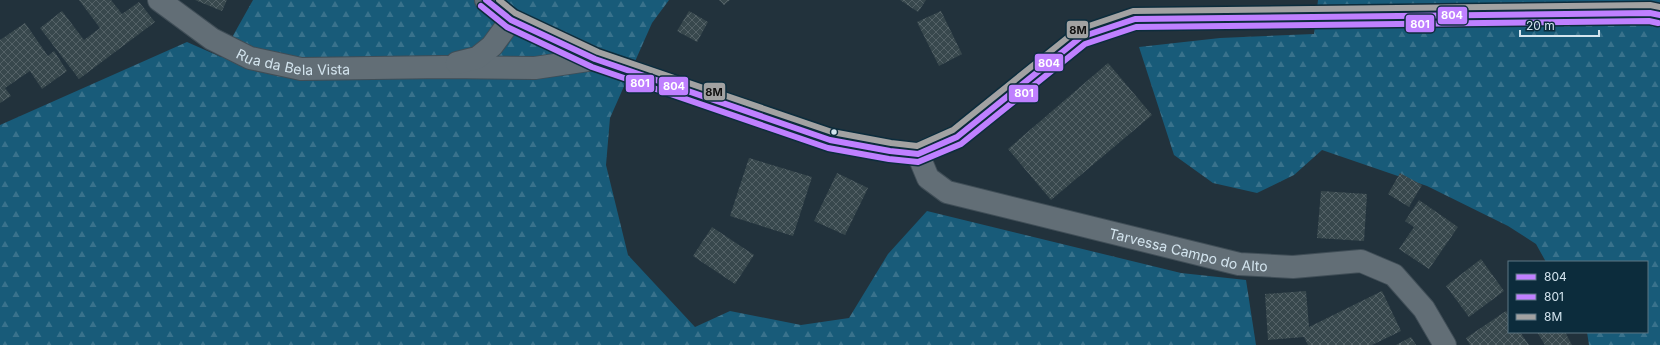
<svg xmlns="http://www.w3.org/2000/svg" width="1660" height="345" viewBox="0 0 1660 345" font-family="Inter,sans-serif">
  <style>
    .forest { fill: url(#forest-firs) }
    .building { fill: url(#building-cross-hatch) }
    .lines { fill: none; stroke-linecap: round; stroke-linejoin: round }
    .street-casing { stroke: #404e57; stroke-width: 24 }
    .secondary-casing { stroke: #404e57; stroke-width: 24 }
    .street { stroke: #626e76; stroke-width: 22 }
    .secondary { stroke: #626e76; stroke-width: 22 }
    .bus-1-casing { stroke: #0c2c3c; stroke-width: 9 }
    .bus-2-casing { stroke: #0c2c3c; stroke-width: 9 }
    .bus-3-casing { stroke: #0c2c3c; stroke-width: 9 }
    .bus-1 { stroke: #bf80ff; stroke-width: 6 }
    .bus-2 { stroke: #bf80ff; stroke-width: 6 }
    .bus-3 { stroke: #a2a2a2; stroke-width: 6 }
    .bus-dot { fill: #d3e4ee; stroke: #0c2c3c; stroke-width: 1.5 }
    .labels { text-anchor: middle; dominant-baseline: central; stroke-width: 3.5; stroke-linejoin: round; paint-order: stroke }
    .street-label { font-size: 14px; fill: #d3e4ee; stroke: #0c2c3c }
    .line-badge { stroke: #0c2c3c; stroke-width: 1.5 }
    .badge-label { font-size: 11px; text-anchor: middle; font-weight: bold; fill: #fff }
    .pale-badge-label { font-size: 11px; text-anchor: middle; font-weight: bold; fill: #111 }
  </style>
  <defs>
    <pattern id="forest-firs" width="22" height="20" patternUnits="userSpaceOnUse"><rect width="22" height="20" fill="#185b79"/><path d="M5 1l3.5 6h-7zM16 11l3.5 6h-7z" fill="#39728c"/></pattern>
    <pattern id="building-cross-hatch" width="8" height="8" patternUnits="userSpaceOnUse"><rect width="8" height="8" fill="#38484d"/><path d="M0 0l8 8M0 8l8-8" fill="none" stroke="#546267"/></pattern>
  </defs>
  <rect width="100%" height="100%" fill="#22323c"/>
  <path class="forest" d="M253,0H669L652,23L610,118L606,165L628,255L695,327L730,311L801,325L849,318L888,254L927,211L1181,273L1246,280L1256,345H0V125L187,42L221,57Z
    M1318,0H1660V345H1589L1587,332H1647V262H1546L1536,244L1508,226L1427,186L1322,150L1294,175L1257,193L1213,183L1174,155L1139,47L1220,38L1314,34Z"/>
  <path class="building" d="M79,0H111L122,14L139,2L155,22L79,79L40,28L62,11L84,40L100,28Z
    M195,0H227L222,11Z
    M719,0H730L724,5Z
    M900,0H926L918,12Z
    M689,11L708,22L697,42L677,31Z
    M941,11L962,54L939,66L917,22Z
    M25,23L48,56L54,51L67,71L42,89L30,71L5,88L11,96L0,103V40Z
    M1108,63L1152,115L1051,200L1008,149Z
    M749,158L812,177L793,236L730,216Z
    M837,173L868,188L845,235L814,221Z
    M1400,173L1422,185L1409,207L1388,194Z
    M1321,191L1367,194L1364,241L1317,238Z
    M1419,200L1458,227L1429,269L1399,249L1414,227L1405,221Z
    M712,227L754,255L735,284L693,256Z
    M1481,259L1504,291L1469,317L1446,286Z
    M1306,291L1309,327L1382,291L1401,331L1372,345H1308L1304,337L1268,340L1265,294Z
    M1506,311L1509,316V332H1520L1529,345H1470L1466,338Z
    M1537,332H1565L1572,345H1545Z
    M1411,337L1416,345H1396Z"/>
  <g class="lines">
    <g class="street-casing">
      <g id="street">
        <path id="s1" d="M159,0L212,39L250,58L301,69L444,67L535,68L595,59"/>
        <path d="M457,63L477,58L492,46L511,20"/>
        <path id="s2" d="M918,154L928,178L947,192L1239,264L1293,267L1361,261L1394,275L1424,309L1445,345"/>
      </g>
    </g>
    <g class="secondary-casing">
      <path id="secondary" d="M486,0L511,20L595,59L830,140L890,151L918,154L957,137L1081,37L1135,19L1650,13L1660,15"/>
    </g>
    <use href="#street" class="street"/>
    <use href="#secondary" class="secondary"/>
    <g class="bus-1-casing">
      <path id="bus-1" d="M486,0L511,20L595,59L830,140L890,151L918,154L957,137L1081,37L1135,19L1650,13L1660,15"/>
    </g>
    <g class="bus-2-casing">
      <path id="bus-2" d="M481,6L507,27L592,67L828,148L889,159L918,162L961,144L1085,44L1136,27L1649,21L1658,23"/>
    </g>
    <g class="bus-3-casing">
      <path id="bus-3" d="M499,0L515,13L598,52L832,132L891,143L917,146L953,130L1077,30L1133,11L1650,5L1660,7"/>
    </g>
    <use href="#bus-1" class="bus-1"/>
    <use href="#bus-2" class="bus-2"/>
    <use href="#bus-3" class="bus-3"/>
  </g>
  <circle class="bus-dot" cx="834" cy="132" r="3.5"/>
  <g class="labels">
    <g class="street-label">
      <text stroke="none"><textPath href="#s1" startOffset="152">Rua da Bela Vista</textPath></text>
      <text stroke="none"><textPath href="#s2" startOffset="298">Tarvessa Campo do Alto</textPath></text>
    </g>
  </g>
  <g class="line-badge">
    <rect x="1437" y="6" width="31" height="19" rx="4" fill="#bf80ff"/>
    <rect x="1405" y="14" width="30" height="19" rx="4" fill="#bf80ff"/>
    <rect x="1066" y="20" width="23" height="19" rx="4" fill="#a2a2a2"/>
    <rect x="1034" y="53" width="30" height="19" rx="4" fill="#bf80ff"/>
    <rect x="625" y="74" width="30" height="19" rx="4" fill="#bf80ff"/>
    <rect x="658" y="76" width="31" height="20" rx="4" fill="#bf80ff"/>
    <rect x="703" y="82" width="23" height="19" rx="4" fill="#a2a2a2"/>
    <rect x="1008" y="84" width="31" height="19" rx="4" fill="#bf80ff"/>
  </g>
  <g class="badge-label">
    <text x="1452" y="19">804</text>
    <text x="1420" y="28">801</text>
    <text x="1049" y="67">804</text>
    <text x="640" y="87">801</text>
    <text x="674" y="90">804</text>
    <text x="1024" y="97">801</text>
  </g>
  <g class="pale-badge-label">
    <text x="1078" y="34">8M</text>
    <text x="714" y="96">8M</text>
  </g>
  <rect x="1508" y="261" width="140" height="72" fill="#0c2c3c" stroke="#5c7683"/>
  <rect x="1516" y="274" width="20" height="6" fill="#bf80ff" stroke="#5c7683"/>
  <text x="1544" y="281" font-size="12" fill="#d3e4ee">804</text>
  <rect x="1516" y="294" width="20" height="6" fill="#bf80ff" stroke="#5c7683"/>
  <text x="1544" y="301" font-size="12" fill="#d3e4ee">801</text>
  <rect x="1516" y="314" width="20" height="6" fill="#a2a2a2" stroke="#5c7683"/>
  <text x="1544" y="321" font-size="12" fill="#d3e4ee">8M</text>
  <path d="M1520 30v6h79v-6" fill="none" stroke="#d3e4ee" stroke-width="2"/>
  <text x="1526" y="30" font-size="12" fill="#d3e4ee" stroke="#0c2c3c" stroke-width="3" paint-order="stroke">20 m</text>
</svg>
